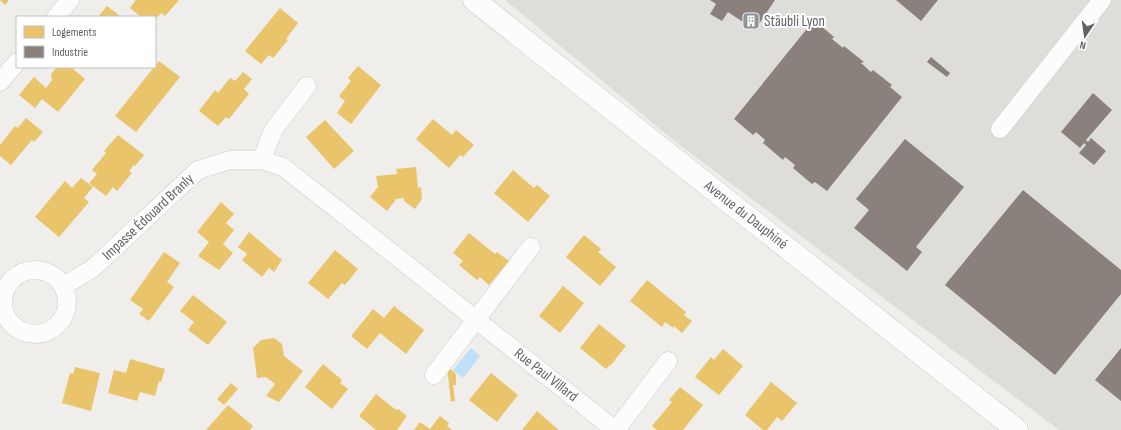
<svg xmlns="http://www.w3.org/2000/svg" width="1121" height="430" viewBox="0 0 1121 430" font-family="'Sofia Sans Condensed',sans-serif">
  <style>
    .industrial { fill: #dfddda }
    .water { fill: #bfe0f9 }
    .homes { fill: #e9c46a }
    .industry { fill: #8a817c }
    .lines { fill: none; stroke-linecap: round; stroke-linejoin: round }
    .street-casing { stroke: #cbcccc; stroke-width: 19 }
    .secondary-casing { stroke: #cacacb; stroke-width: 23 }
    .street { stroke: #fdfcfc; stroke-width: 18 }
    .secondary { stroke: #fdfcfc; stroke-width: 22 }
    .labels { text-anchor: middle; dominant-baseline: central; stroke-width: 4; stroke-linejoin: round; paint-order: stroke }
    .poi-label { font-size: 15px; fill: #5f6368; stroke: #fff; text-anchor: start }
    .street-label { font-size: 15px; fill: #5f6368; stroke: #fff }
  </style>
  <rect width="100%" height="100%" fill="#efeeea"/>
  <path class="industrial" d="M505,0H1121V430H1059L673,140Z"/>
  <path class="water" d="M471,348L480,356L463,378L453,370Z"/>
  <path class="homes" d="M0,0H9L5,5Z
    M136,0H179L165,16L161,13L155,20V17H141L130,8Z
    M107,6L121,17H98Z
    M280,8L298,23L286,39L288,40L273,58L269,55L261,64L245,51Z
    M159,61L180,77L136,132L115,116Z
    M358,66L381,85L351,124L337,113L345,101L339,96L351,81L348,78Z
    M57,67H71L85,79L58,112L42,99L35,108L19,95L34,77L46,88L52,80L51,74Z
    M243,72L252,79L244,89L249,94L229,119L226,117L218,126L199,111L215,90L218,93L230,78L235,81Z
    M26,118L43,132L34,142L32,140L11,165L0,156V145L15,126L18,128Z
    M433,119L452,135L456,130L474,145L463,157L460,155L449,168L416,139Z
    M325,120L354,151L334,169L306,137Z
    M118,135L144,155L135,166L134,165L129,171L132,173L117,191L113,187L106,196L89,183L97,174L92,170L106,153L104,151Z
    M416,167L418,188L421,187L422,199L415,209L404,201V198L395,199V201L387,211L370,197L378,187L376,176L397,174L396,169Z
    M513,170L534,188L537,185L550,196L528,222L494,193Z
    M81,178L93,187L84,198L89,202L59,237L35,217L65,181L72,188Z
    M221,202L234,214L226,223L234,230L223,244L233,253L219,270L198,256L209,242L197,232Z
    M249,232L282,260L274,272L269,268L262,277L242,260L247,254L238,247Z
    M469,233L495,254L497,252L509,261L489,285L480,277L477,280L459,265L463,261L453,253Z
    M584,235L601,249L598,252L616,267L600,286L566,257Z
    M335,250L358,269L345,285L342,283L328,299L308,283Z
    M164,252L180,263L167,282L174,287L149,321L139,314L143,309L130,300Z
    M647,280L686,312L684,315L692,321L682,333L674,326L673,328L665,322L662,327L630,301Z
    M563,286L584,303L560,333L539,316Z
    M193,295L227,322L208,345L188,330L194,322L180,311Z
    M394,306L424,330L406,354L380,333L367,349L351,336L373,309L384,318Z
    M599,324L626,346L610,366V365L606,369L580,348Z
    M274,338L282,344L284,356L303,371L279,402L266,396L275,384L266,377L257,378L253,348L261,340Z
    M723,349L743,366L719,395L695,377L711,357L714,360Z
    M130,359L165,369L161,382L159,381L155,396L140,392L137,401L108,393L114,370L126,373Z
    M323,364L342,380L340,383L348,389L332,409L305,387Z
    M447,366L456,374V385H453L455,401L451,402Z
    M75,367L100,373L91,411L62,403L70,373L73,374Z
    M491,373L518,395L497,422L469,400Z
    M771,382L797,403L782,421L777,417L767,430H763L745,415Z
    M231,383L238,389L224,405L217,399Z
    M680,387L703,405L683,430H657L652,426L672,402L669,400Z
    M376,394L396,410L398,409L407,416L397,430H376L359,416Z
    M228,405L253,426L250,430H206Z
    M537,411L546,419L559,430H522Z
    M440,416L449,423L447,426L452,430H414L420,422L430,429Z"/>
  <path class="industry" d="M710,0H775L755,30L728,12L722,21L710,14L716,4Z
    M896,0H938L921,21Z
    M814,20L834,37L832,39L843,48L844,46L864,62L861,63L871,72L873,70L892,85L890,87L902,97L827,191L815,182L812,184L793,168L795,165L785,157L783,160L763,143L765,140L756,132L753,135L734,119Z
    M931,57L950,73L947,77L927,62Z
    M1093,93L1112,110L1086,140L1088,142L1091,138L1106,151L1094,165L1079,153L1086,145L1084,143L1080,148L1061,132Z
    M905,139L964,187L916,247L922,252L907,271L854,228L869,210L856,199Z
    M1023,190L1121,270V294L1055,375L945,285Z
    M1121,348V401L1095,380Z"/>
  <g class="lines">
    <g class="street-casing">
      <path id="street" d="M56,17L70,0
        M0,82L17,62
        M1000,129L1102,0
        M262,160L267,146L274,129L307,86
        M3 302a32 32 0 1 1 64 0a32 32 0 1 1-64 0Z
        M63,286L92,269L198,170L230,160H262L283,167L343,214L615,430
        M434,375L531,247
        M616,430L668,361"/>
    </g>
    <g class="secondary-casing">
      <path id="secondary" d="M474,0L1017,430"/>
    </g>
    <use href="#street" class="street"/>
    <use href="#secondary" class="secondary"/>
  </g>
  <defs>
    <g id="building-square" transform="scale(0.9)"><rect x="-9" y="-9" width="18" height="18" rx="4" fill="#919496" stroke="#fff"/><path d="M-4-6H4V6H1V3H-1V6H-4ZM-2.5-4.3h1.7v1.8h-1.7ZM.8-4.3h1.7v1.8H.8ZM-2.5-1h1.7V.8h-1.7ZM.8-1h1.7V.8H.8Z" fill="#fff"/></g>
  </defs>
  <g fill-rule="evenodd">
    <use href="#building-square" x="751" y="21"/>
  </g>
  <g class="labels">
    <g class="poi-label">
      <text x="764" y="21">Stäubli Lyon</text>
    </g>
    <g class="street-label">
      <text transform="translate(746 215) rotate(38)">Avenue du Dauphiné</text>
      <text transform="translate(148 217) rotate(-43)">Impasse Édouard Branly</text>
      <text transform="translate(546 375) rotate(38)">Rue Paul Villard</text>
    </g>
  </g>
  <rect x="16" y="16" width="140" height="52" fill="#ffffff" stroke="#bfc1c3"/>
  <rect x="24" y="26" width="20" height="12" fill="#e9c46a" stroke="#bfc1c3"/>
  <text x="52" y="36" font-size="12" fill="#5f6368">Logements</text>
  <rect x="24" y="46" width="20" height="12" fill="#8a817c" stroke="#bfc1c3"/>
  <text x="52" y="56" font-size="12" fill="#5f6368">Industrie</text>
  <g transform="translate(1085 36) rotate(193)" stroke="#ffffff" stroke-width="3" paint-order="stroke">
  <path d="M0-3L7 15L0 10L-7 15Z" fill="#5f6368"/>
  <text y="-6" font-size="11" font-weight="bold" text-anchor="middle" fill="#5f6368">N</text>
  </g>
</svg>
